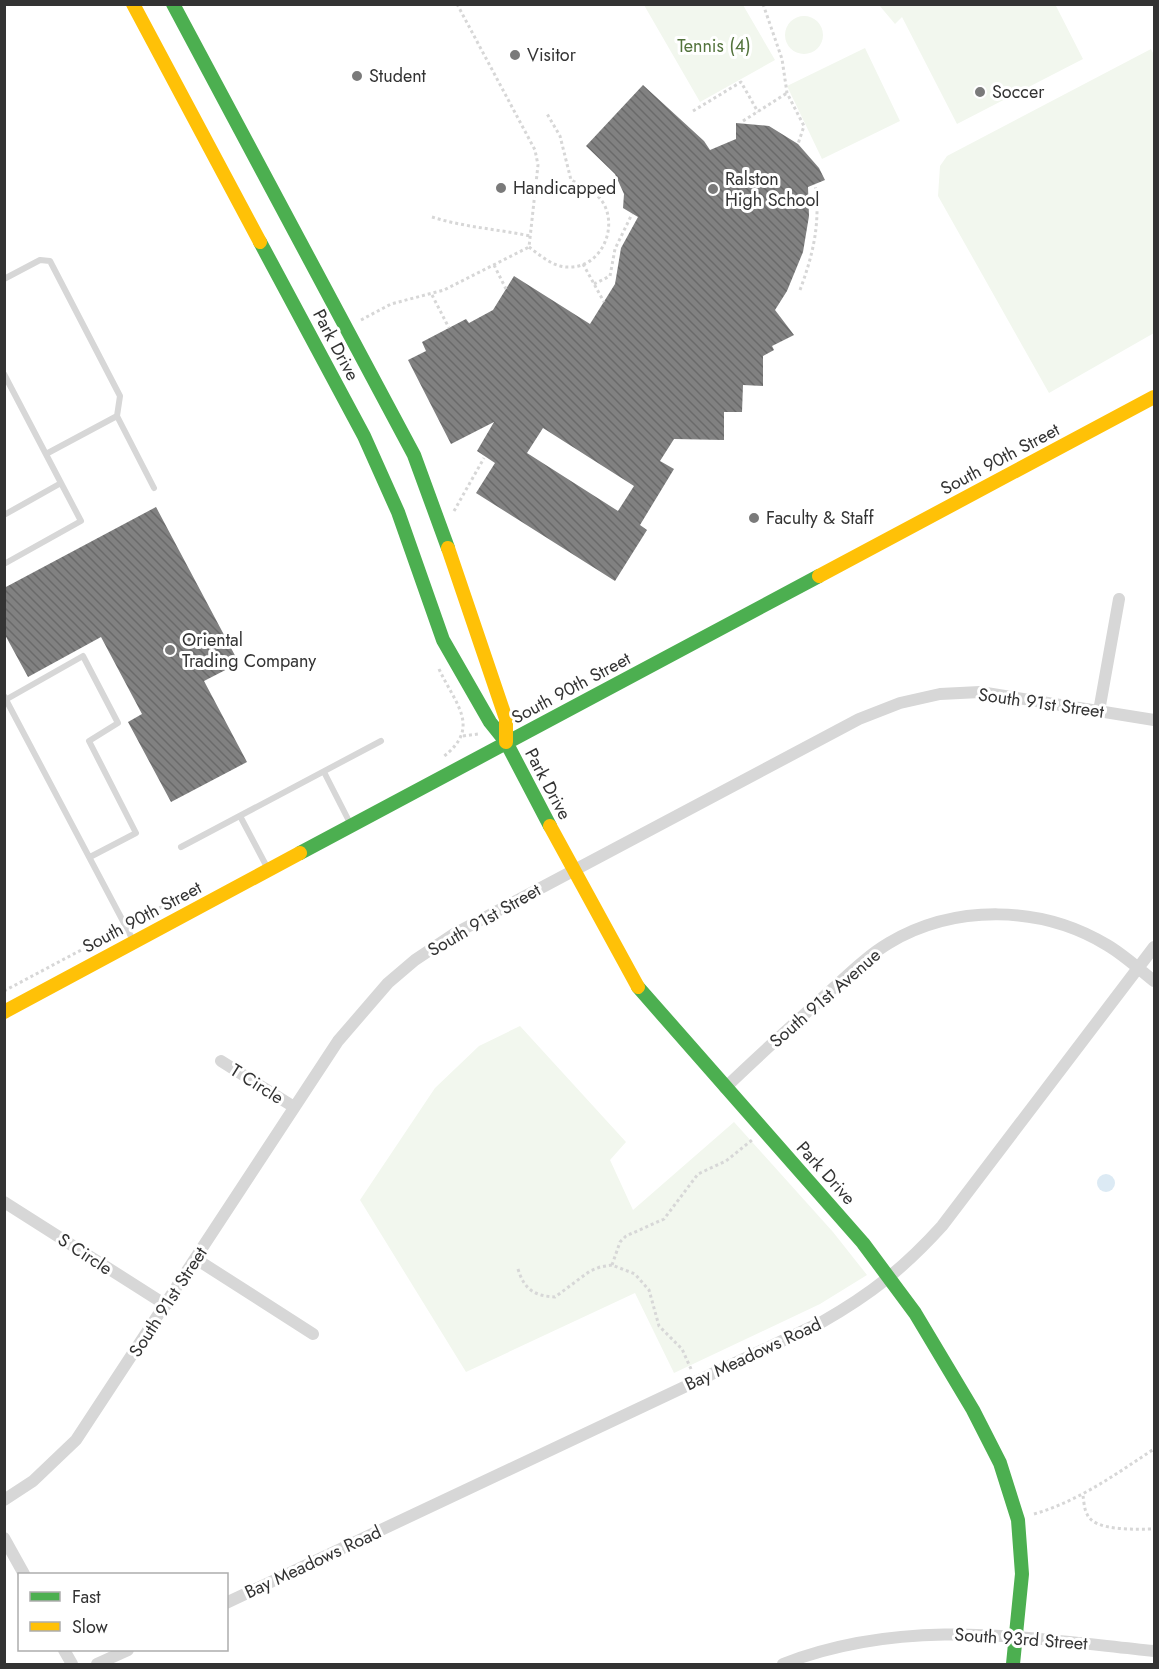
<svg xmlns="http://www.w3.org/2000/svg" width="1159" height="1669" viewBox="0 0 1159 1669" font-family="Jost,sans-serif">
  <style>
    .green { fill: #f2f7ee }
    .water { fill: #dceaf4 }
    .building { fill: url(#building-back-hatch); fill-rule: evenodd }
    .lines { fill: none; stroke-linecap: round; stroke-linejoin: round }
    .path { stroke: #d7d7d7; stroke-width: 3; stroke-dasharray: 3 3; stroke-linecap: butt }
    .lane { stroke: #d7d7d7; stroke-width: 6 }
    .street { stroke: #d7d7d7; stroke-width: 12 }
    .fast { stroke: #4caf50; stroke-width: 14 }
    .slow { stroke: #ffc107; stroke-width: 14 }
    .poi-dot { fill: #7a7a7a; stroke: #fff; stroke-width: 2 }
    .labels { text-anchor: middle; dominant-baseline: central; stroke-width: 6; stroke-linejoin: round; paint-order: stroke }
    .park-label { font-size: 18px; fill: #53733c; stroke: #fff }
    .poi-label { font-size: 18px; fill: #333; stroke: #fff; text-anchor: start }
    .street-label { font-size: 18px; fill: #333; stroke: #fff }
  </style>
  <defs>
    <pattern id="building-back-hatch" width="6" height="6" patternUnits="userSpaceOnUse" patternTransform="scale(1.5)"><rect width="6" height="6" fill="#818181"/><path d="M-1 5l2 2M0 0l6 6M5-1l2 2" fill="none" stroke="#6a6a6a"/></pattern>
  </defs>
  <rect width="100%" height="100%" fill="#fff"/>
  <path class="green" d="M1121,4L1123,6H1056L1083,59L957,124L902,17L895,24L879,5Z
    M644,5H743L775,60L700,102Z
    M785 35a19 19 0 1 1 38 0a19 19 0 1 1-38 0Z
    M865,48L900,121L822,159L787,86Z
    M1151,49L1154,55V333L1049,393L938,196L940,166L947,156Z
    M520,1026L626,1142L610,1160L633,1210L734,1122L833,1232L867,1275L820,1304L674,1373L635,1293L466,1372L360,1200L435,1088L479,1046Z"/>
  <path class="water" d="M1097 1183a9 9 0 1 1 18 0a9 9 0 1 1-18 0Z"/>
  <path class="building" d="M643,85L704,141L710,150L736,139V123L769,126L798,144L819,168L825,180L808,187L809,216L803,252L787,291L775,310L794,335L772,346L774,350L763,356V386L743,385L742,412H724V440L674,439L660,461L674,469L640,525L647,530L615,581L476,493L495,463L477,451L494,422L451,444L408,360L426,351L422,342L466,319L469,323L493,310L514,276L590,324L615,284L621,248L638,217L623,208L624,194L615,174L586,146ZM543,428L634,486L618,511L527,453Z
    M156,507L239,663L204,681L247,762L171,802L128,722L142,714L101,637L28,677L4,633V588Z"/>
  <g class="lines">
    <path class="path" d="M457,4L535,150L538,165L529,247
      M763,4L782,59L787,93L804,126L798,144
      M693,111L741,82L758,112
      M743,121L787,93
      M432,217C463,227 497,229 530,236
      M529,247C541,256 554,268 570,267C602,267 619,226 602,201C594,190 582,186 571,180L560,136L546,112
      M583,264L604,302
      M494,265L506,289
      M594,284L610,276L615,249L632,214
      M800,290C813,255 821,222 815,184
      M432,295L449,328
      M361,320L391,304L444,290L529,247
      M454,511L484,458
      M439,669C455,704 482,727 443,757
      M463,736L478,734
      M533,748L540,767
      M133,922L191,891
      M4,991L117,931
      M612,1265L620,1242L626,1236L664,1219L698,1174L726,1161L752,1140
      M518,1269C524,1289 534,1296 555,1297L590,1271L600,1267L612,1265L635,1274L649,1290L659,1326L682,1349L691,1369
      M1083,1496C1084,1501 1084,1509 1087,1514C1094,1532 1138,1529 1154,1529
      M1034,1514C1079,1501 1116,1474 1154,1449"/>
    <path class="lane" d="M4,279L40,260L50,261L120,396L117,416L154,488
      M4,374L61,483L4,515
      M46,454L117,416
      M4,564L81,521L61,483
      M4,696L134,942
      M7,699L83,656L118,723L89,741L136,833L90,857
      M324,772L351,825
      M240,816L268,869
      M181,847L381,741"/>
    <path class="street" d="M1099,711L1119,599
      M221,1061L294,1107
      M725,1088C759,1055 794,1024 829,992C848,975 867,956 889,943C955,904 1041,905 1107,945C1124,955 1139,969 1154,981
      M4,1202L166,1305
      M196,1259L313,1334
      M4,1500L33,1481L76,1440L338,1041L388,983L415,960L454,934L859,719L900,703L940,694L980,692L1154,720
      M4,1538L24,1574
      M226,1603L822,1322C871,1294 904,1268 942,1226L1154,947
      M64,1650L72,1664
      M97,1664L128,1650
      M783,1664C908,1616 1026,1638 1154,1651"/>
    <path class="fast" d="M173,4L414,455L448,548
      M260,242L364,436L398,512L443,640L490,722L506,742L550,826
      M300,853L819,576
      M638,987L863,1243L915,1313L973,1410L1000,1463L1018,1520L1022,1574L1013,1664"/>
    <path class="slow" d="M133,4L260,242
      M448,548L506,719V742
      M819,576L1154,397
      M550,826L638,987
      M4,1012L300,853"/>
  </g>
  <g class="poi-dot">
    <circle cx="515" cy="55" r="6"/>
    <circle cx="357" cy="76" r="6"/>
    <circle cx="980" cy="92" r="6"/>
    <circle cx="501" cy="188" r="6"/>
    <circle cx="713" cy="189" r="6"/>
    <circle cx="754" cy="518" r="6"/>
    <circle cx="170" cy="650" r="6"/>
  </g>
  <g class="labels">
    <g class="park-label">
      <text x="714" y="46">Tennis (4)</text>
    </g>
    <g class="poi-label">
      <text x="527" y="55">Visitor</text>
      <text x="369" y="76">Student</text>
      <text x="992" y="92">Soccer</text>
      <text x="725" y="179">Ralston<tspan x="725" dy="21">High School</tspan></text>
      <text x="513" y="188">Handicapped</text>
      <text x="766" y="518">Faculty &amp; Staff</text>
      <text x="182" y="640">Oriental<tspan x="182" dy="21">Trading Company</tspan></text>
    </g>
    <g class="street-label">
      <text transform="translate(336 345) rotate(62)">Park Drive</text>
      <text transform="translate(1000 459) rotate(-28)">South 90th Street</text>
      <text transform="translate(571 688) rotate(-28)">South 90th Street</text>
      <text transform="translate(1041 703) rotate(8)">South 91st Street</text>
      <text transform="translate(548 784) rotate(62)">Park Drive</text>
      <text transform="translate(142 917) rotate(-28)">South 90th Street</text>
      <text transform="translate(484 920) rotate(-30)">South 91st Street</text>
      <text transform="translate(825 998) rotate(-41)">South 91st Avenue</text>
      <text transform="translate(257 1084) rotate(32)">T Circle</text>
      <text transform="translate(826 1173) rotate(48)">Park Drive</text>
      <text transform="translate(85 1254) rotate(33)">S Circle</text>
      <text transform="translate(168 1302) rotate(-57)">South 91st Street</text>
      <text transform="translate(753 1354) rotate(-25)">Bay Meadows Road</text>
      <text transform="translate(313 1562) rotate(-25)">Bay Meadows Road</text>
      <text transform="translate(1021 1639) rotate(4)">South 93rd Street</text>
    </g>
  </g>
  <rect width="1159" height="1669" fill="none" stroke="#333333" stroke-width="12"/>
  <rect x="18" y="1573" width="210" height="78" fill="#ffffff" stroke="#adadad" stroke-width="1.5"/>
  <rect x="30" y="1592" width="30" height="9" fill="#4caf50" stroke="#adadad" stroke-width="1.5"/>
  <text x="72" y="1603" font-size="18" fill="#333333">Fast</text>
  <rect x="30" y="1622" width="30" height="9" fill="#ffc107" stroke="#adadad" stroke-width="1.5"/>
  <text x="72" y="1633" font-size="18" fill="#333333">Slow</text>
</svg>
